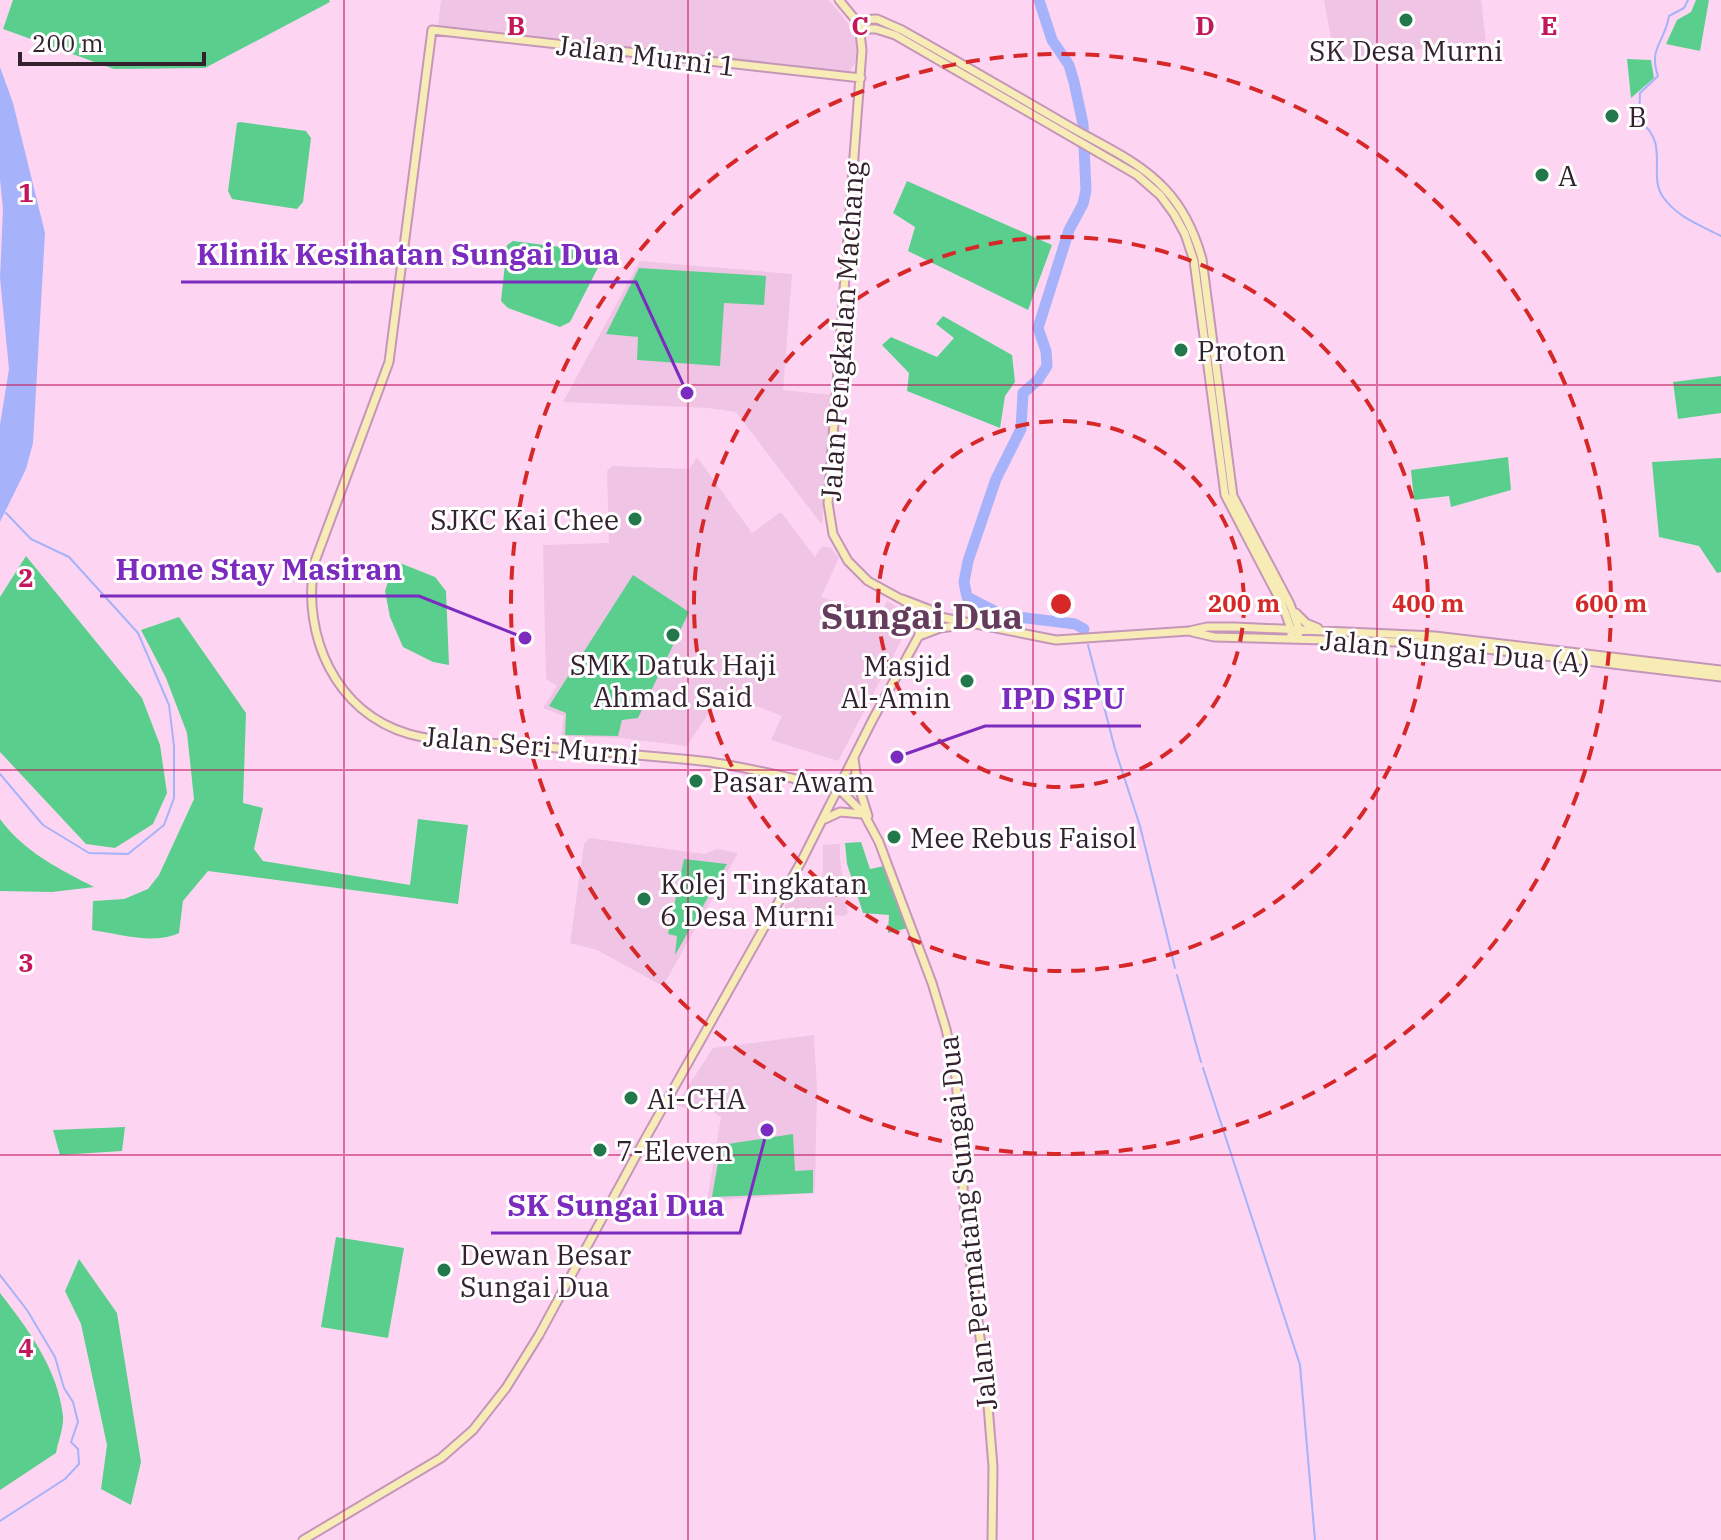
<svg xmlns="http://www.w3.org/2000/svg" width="1721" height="1540" viewBox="0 0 1721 1540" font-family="'IBM Plex Serif',serif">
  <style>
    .built { fill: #f0c4e4 }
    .green { fill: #5acf8d }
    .water { fill: #a6b2f9 }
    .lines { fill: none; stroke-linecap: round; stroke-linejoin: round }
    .stream { stroke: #a6b2f9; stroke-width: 2 }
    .river { stroke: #a6b2f9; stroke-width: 11 }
    .secondary-casing { stroke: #c596b9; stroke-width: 11 }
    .secondary { stroke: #f7ecb6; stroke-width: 7 }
    .grid { fill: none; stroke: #c2185b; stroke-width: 2; stroke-opacity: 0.55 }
    .ring { fill: none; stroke: #d62828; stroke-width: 4; stroke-dasharray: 14 10 }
    .poi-dot { fill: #23784b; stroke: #fff; stroke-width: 3 }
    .labels { text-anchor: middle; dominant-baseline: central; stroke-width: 6; stroke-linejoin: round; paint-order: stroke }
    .poi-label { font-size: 28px; fill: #33212e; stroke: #fff; text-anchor: start }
    .street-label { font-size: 28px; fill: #33212e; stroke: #fff }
    .district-label { font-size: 36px; font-weight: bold; fill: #653c5b; stroke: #fff }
    .grid-label { font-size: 26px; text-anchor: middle; font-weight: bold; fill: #c2185b; stroke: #fff; stroke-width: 6; stroke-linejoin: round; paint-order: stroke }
    .centre { fill: #d62828; stroke: #fff; stroke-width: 4 }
    .ring-label { font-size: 24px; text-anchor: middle; font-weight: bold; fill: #d62828; stroke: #fff; stroke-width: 6; stroke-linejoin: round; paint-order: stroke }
    .leader { fill: none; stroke: #7b2cbf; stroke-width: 3 }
    .callout-dot { fill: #7b2cbf; stroke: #fff; stroke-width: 3 }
    .callout-label { font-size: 30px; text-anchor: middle; font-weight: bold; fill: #7b2cbf; stroke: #fff; stroke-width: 6; stroke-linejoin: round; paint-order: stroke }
  </style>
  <rect width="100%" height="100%" fill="#fdd5f2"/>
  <path class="built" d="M441,0H829L851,27L857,45L855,63L850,71L807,67L438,26Z
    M1324,0H1481L1486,41L1335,60Z
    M640,261L792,274L783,390L831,395L822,525L736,412L708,408L563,402Z
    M697,457L752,533L781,512L815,557L822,546L831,548L839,558L821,597L880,615L887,601L907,613L910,624L838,761L771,740L782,716L722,693L687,746L619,738L561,736L564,716L543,708L557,686L546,679L543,545L609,543L607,471L612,466L689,469Z
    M589,838L704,854L717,849L738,853L663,986L597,950L570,943L584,844Z
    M840,844V859L848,913L844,916L783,910L796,885L819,888L823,871V845Z
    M814,1035L817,1089L815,1187L813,1193L707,1201L721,1117L710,1110L693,1111L676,1105L713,1048Z"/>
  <path class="green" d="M13,0H329L330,2L205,68L114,69L3,29Z
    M1696,0H1709L1700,51L1666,44L1677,20L1691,12Z
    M1627,59L1651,60L1654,78L1631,98Z
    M240,122L306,131L311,138L303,202L297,209L232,199L228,191L237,123Z
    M907,181L1052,245L1028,310L908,251L915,227L893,213Z
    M513,241L600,252L603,258L570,322L560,327L508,308L501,301L507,245Z
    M639,268L766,276L764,305L724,303L720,366L637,360L638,337L606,334Z
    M943,316L1012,355L1015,382L1005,396L1000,428L907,391L909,373L882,345L891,337L937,357L954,338L936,324Z
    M1721,376V413L1678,419L1673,382Z
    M1508,457L1511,490L1451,507L1449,496L1414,500L1411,470Z
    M1721,458V572L1717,573L1699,546L1659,537L1652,462Z
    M26,556L142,698L160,745L167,793L153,824L115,848L86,844L0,752V597Z
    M395,561L435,577L446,591L449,665L433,662L403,647L390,617L385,591Z
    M633,575L689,612L638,718L622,720L618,736L565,735L566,713L549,706Z
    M179,617L246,713L243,803L263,808L254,849L263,861L410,885L418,819L468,825L458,904L208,871L183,901L179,933C153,945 120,934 92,930L93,901L124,899L148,889L159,875L194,799L187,733L166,678L141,630Z
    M0,819C23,851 59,869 94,887L52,892L0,891Z
    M861,842L870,869L884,866L908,928L888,933L889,915L863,913L847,864L845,843Z
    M684,859L727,864L675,955L677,936L668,934Z
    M125,1127L122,1151L60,1155L53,1130Z
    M793,1134L795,1171L813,1170V1193L712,1197L721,1145Z
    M336,1237L404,1248L388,1338L321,1327Z
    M79,1259L117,1313L141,1462L131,1505L101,1489L107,1445L81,1324L65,1291Z
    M0,1293C28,1329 58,1369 63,1416C64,1427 58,1442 56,1453L0,1490Z"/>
  <path class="water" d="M0,67L13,103L45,233L33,443L26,469L0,522V425L9,369L0,278L3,209L0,179Z"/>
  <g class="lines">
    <path class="stream" d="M1688,0L1684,8L1669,16C1665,42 1648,48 1658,76L1640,93L1639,121C1671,143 1647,174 1663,197C1677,217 1700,225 1721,236
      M1088,645L1115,749L1140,826L1175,968
      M0,774L43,825L89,853L128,854L164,825L174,798V746L169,705L138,633L69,557L31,539L6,513
      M1177,975L1201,1062
      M1203,1068L1300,1365L1315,1540
      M0,1275L27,1310L55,1357L64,1388L73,1402L78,1422L71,1442L78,1449L79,1464L65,1479L0,1521"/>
    <path class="river" d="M1039,0L1052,40L1069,65L1074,82L1083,124L1086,190L1083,204L1069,230L1038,328L1046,351L1047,366L1038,380L1023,393L1021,429L996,479L968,561L964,582L967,597L1002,615L1075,624L1084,629"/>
    <g class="secondary-casing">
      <path id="secondary" d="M839,0L859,24L862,50L828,503L833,534L848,561L868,581L930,615L1056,640L1189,631L1207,627H1235L1435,636L1721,670
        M856,20L877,19L902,30C957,61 1012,93 1067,125C1101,145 1138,160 1165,189C1183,208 1195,234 1202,259L1233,496L1290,604L1299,629L1298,638
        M860,29H876L895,35L1137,175L1160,195L1174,214L1185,234L1194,261L1225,495L1282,604L1291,629V638
        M902,599L936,612
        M912,608L918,619L919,634
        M1296,613L1306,623L1318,628
        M1192,632L1214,637L1435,643L1721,677
        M919,636L940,628L963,625
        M854,758L857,781L868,816
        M838,788C787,778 734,763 682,759C629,754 577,750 524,745C487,742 445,744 409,734C335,712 302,636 314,564L389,362L432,30L861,78
        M838,788L864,814L879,842L932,983L946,1029L956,1077L965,1218L987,1393L993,1467L992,1540
        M825,819L840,812L862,814
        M303,1540L441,1458L473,1430L506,1388L539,1335L644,1141L801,862L873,719L933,610"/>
    </g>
    <use href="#secondary" class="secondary"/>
  </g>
  <path class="grid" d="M344,0V1540M688,0V1540M1033,0V1540M1377,0V1540M0,385H1721M0,770H1721M0,1155H1721"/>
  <g class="ring">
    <circle cx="1061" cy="604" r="183"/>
    <circle cx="1061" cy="604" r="367"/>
    <circle cx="1061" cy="604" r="550"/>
  </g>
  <g class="poi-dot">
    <circle cx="1406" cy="20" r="8"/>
    <circle cx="1612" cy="116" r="8"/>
    <circle cx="1542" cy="175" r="8"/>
    <circle cx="1181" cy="350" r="8"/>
    <circle cx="635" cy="519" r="8"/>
    <circle cx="673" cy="635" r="8"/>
    <circle cx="967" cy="681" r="8"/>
    <circle cx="696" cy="781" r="8"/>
    <circle cx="894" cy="837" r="8"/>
    <circle cx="644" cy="899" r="8"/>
    <circle cx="631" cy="1098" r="8"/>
    <circle cx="600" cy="1150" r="8"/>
    <circle cx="444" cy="1270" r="8"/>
  </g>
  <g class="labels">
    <g class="poi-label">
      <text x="1406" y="50" text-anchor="middle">SK Desa Murni</text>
      <text x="1628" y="116">B</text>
      <text x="1558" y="175">A</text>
      <text x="1197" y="350">Proton</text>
      <text x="619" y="519" text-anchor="end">SJKC Kai Chee</text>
      <text x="673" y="664" text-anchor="middle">SMK Datuk Haji<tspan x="673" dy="32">Ahmad Said</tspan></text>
      <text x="951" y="665" text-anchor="end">Masjid<tspan x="951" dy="32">Al-Amin</tspan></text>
      <text x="712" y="781">Pasar Awam</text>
      <text x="910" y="837">Mee Rebus Faisol</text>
      <text x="660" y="883">Kolej Tingkatan<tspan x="660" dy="32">6 Desa Murni</tspan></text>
      <text x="647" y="1098">Ai-CHA</text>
      <text x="616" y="1150">7-Eleven</text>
      <text x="460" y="1254">Dewan Besar<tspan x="460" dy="32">Sungai Dua</tspan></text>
    </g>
    <g class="street-label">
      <text transform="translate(646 55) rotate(7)">Jalan Murni 1</text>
      <text transform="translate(842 331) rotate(-86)">Jalan Pengkalan Machang</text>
      <text transform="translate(1455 651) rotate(5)">Jalan Sungai Dua (A)</text>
      <text transform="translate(531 745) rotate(5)">Jalan Seri Murni</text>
      <text transform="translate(967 1223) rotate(-96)">Jalan Permatang Sungai Dua</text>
    </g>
    <g class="district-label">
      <text x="922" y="615">Sungai Dua</text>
    </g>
  </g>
  <g class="grid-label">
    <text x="516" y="35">B</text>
    <text x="860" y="35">C</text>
    <text x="1205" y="35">D</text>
    <text x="1549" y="35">E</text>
    <text x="26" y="202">1</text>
    <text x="26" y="587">2</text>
    <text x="26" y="972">3</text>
    <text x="26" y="1357">4</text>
  </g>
  <circle cx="1061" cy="604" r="12" class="centre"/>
  <g class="ring-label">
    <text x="1244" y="612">200 m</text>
    <text x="1428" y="612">400 m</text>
    <text x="1611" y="612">600 m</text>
  </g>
  <path class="leader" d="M687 393L636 282H181M525 638L419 596H100M897 757L985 726H1141M767 1130L740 1233H491"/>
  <g class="callout-dot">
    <circle cx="687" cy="393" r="8"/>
    <circle cx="525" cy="638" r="8"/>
    <circle cx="897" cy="757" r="8"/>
    <circle cx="767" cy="1130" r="8"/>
  </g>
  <g class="callout-label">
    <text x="408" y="265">Klinik Kesihatan Sungai Dua</text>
    <text x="259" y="580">Home Stay Masiran</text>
    <text x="1063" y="709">IPD SPU</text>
    <text x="616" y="1216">SK Sungai Dua</text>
  </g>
  <path d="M20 52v12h184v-12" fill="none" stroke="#33212e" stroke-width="4"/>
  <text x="32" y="52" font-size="24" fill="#33212e" stroke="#ffffff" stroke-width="6" paint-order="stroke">200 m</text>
</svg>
